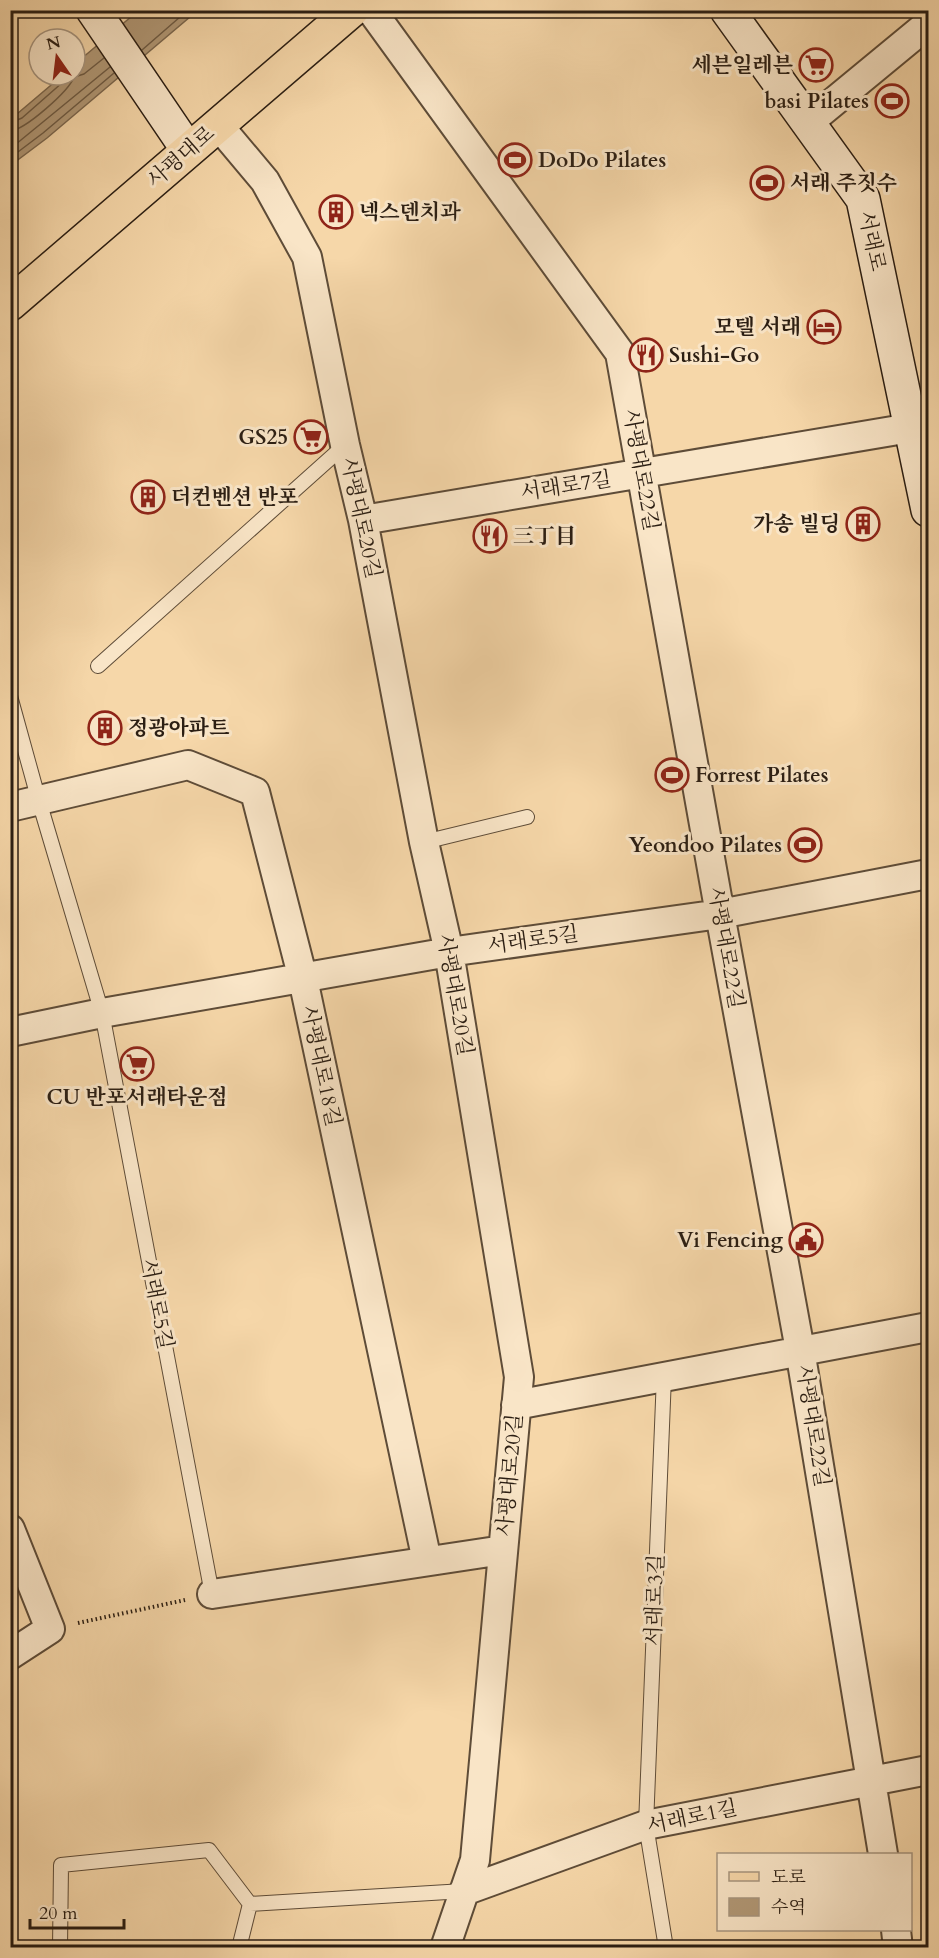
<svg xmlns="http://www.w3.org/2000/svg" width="939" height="1958" viewBox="0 0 939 1958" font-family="Cardo,'Noto Serif KR',serif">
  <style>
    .water { fill: #b19876; stroke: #7b674e; stroke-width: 1.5 }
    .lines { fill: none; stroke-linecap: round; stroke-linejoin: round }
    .shore { stroke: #6e5b44; stroke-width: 1.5 }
    .lane-casing { stroke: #5e4c38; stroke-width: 16 }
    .street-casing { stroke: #5e4c38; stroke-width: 32 }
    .secondary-casing { stroke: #2b1e13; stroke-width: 36 }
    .primary-casing { stroke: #2b1e13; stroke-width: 36 }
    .path { stroke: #2b1e13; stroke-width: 4; stroke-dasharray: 1.5 3; stroke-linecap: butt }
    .lane { stroke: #f9e5c7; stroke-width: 14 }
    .street { stroke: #f9e5c7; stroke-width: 28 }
    .secondary { stroke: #f9e5c7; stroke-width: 33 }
    .primary { stroke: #f6d7a9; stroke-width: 33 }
    .labels { text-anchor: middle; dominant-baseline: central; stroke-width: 6; stroke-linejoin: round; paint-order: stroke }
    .poi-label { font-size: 21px; font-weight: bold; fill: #2b1e13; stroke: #f9e5c7; text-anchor: start }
    .street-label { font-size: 21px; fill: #2b1e13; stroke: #f9e5c7 }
  </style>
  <rect width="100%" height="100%" fill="#f6d7a9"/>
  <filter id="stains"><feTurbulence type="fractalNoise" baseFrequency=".00333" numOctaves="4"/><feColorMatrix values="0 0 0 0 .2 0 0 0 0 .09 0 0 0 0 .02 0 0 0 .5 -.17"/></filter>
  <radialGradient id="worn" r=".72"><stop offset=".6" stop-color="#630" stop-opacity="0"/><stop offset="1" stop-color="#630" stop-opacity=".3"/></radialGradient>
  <path class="water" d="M138,11H197L47,138L11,165V119L63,75H75V64Z"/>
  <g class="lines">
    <path class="shore" d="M142,50L188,10
      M10,123L22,118L63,82L66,75
      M10,131C25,130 69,91 74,77L84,74L104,58
      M10,149L110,67
      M10,158L43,133L114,73"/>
    <g class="lane-casing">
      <path id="lane" d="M98,666L345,445
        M10,696L39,801L102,1013L212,1594
        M424,842L527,817
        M664,1376L646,1825L666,1948
        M60,1948L61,1865L209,1850L250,1904L464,1891
        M239,1948L250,1904"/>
    </g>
    <g class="street-casing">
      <path id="street" d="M371,10L620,353L720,914L800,1350L883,1854
        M808,123L928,24
        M218,125L265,181L307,257L345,445L363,520L424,842L449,952L519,1377L475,1860L445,1948
        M363,520L928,425
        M10,807L188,765L255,792L303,979L427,1561
        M10,1032L102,1013L449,952L720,914L928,874
        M516,1405L928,1327
        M10,1529L50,1629L10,1655
        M212,1594L503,1550
        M464,1891L646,1825L928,1770
        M896,1930L898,1948"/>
    </g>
    <g class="secondary-casing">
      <path id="secondary" d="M93,10L188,150
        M727,10L863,199L928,510"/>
    </g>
    <g class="primary-casing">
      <path id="primary" d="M10,304L352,10"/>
    </g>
    <path class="path" d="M10,18L20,10
      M78,1623L185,1600"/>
    <use href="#lane" class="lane"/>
    <use href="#street" class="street"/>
    <use href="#secondary" class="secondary"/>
    <use href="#primary" class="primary"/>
  </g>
  <defs>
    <g id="supermarket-ring" transform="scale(1.725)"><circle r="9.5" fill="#f9e5c7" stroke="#8f2418" stroke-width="1.5"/><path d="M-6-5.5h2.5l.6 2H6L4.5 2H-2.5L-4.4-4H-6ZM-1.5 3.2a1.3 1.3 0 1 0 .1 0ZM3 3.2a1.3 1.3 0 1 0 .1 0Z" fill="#8f2418"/></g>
    <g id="stadium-ring" transform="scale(1.725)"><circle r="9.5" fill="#f9e5c7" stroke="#8f2418" stroke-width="1.5"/><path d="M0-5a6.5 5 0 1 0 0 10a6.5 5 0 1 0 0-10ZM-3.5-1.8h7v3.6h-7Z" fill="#8f2418"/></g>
    <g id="building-ring" transform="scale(1.725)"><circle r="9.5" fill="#f9e5c7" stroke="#8f2418" stroke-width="1.5"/><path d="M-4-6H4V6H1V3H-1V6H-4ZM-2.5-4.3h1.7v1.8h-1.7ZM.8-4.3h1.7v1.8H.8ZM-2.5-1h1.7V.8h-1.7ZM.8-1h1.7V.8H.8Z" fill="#8f2418"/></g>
    <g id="hotel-ring" transform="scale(1.725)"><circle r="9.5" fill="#f9e5c7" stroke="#8f2418" stroke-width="1.5"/><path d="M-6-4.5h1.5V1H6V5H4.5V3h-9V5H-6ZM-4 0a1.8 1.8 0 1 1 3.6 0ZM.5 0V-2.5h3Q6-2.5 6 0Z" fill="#8f2418"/></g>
    <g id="restaurant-ring" transform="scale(1.725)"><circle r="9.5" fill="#f9e5c7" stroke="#8f2418" stroke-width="1.5"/><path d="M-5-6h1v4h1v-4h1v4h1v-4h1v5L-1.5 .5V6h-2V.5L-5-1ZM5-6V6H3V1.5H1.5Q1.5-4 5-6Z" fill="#8f2418"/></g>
    <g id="civic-ring" transform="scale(1.725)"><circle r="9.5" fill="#f9e5c7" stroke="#8f2418" stroke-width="1.5"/><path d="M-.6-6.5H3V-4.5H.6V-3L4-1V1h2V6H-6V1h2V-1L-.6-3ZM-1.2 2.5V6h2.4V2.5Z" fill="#8f2418"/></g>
  </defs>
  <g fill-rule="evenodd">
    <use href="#supermarket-ring" x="816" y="65"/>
    <use href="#stadium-ring" x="892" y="101"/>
    <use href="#stadium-ring" x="515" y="160"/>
    <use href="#stadium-ring" x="767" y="183"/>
    <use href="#building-ring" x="336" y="212"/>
    <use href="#hotel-ring" x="824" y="327"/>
    <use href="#restaurant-ring" x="646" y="355"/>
    <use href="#supermarket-ring" x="311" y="437"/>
    <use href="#building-ring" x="148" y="497"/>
    <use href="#building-ring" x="863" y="524"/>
    <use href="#restaurant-ring" x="490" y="536"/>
    <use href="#building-ring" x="105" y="728"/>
    <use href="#stadium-ring" x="672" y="775"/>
    <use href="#stadium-ring" x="805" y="845"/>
    <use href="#supermarket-ring" x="137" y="1064"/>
    <use href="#civic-ring" x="806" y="1240"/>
  </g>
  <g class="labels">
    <g class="poi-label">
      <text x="793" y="65" text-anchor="end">세븐일레븐</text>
      <text x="869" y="101" text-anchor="end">basi Pilates</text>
      <text x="538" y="160">DoDo Pilates</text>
      <text x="790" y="183">서래 주짓수</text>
      <text x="359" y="212">넥스덴치과</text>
      <text x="801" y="327" text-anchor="end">모텔 서래</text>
      <text x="669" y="355">Sushi-Go</text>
      <text x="288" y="437" text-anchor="end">GS25</text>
      <text x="171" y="497">더컨벤션 반포</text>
      <text x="840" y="524" text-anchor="end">가송 빌딩</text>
      <text x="513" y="536">三丁目</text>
      <text x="128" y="728">정광아파트</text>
      <text x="695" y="775">Forrest Pilates</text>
      <text x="782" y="845" text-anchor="end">Yeondoo Pilates</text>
      <text x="137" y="1097" text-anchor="middle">CU 반포서래타운점</text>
      <text x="783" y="1240" text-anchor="end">Vi Fencing</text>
    </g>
    <g class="street-label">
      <text transform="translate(181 157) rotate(-41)">사평대로</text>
      <text transform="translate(872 241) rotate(78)">서래로</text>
      <text transform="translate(641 470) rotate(80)">사평대로22길</text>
      <text transform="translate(566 486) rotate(-9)">서래로7길</text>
      <text transform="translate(361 518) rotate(78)">사평대로20길</text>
      <text transform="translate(533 940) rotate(-8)">서래로5길</text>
      <text transform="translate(726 948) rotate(80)">사평대로22길</text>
      <text transform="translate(455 995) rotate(80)">사평대로20길</text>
      <text transform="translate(321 1066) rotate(78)">사평대로18길</text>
      <text transform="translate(157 1304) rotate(79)">서래로5길</text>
      <text transform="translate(813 1426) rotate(81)">사평대로22길</text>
      <text transform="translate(510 1475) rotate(-85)">사평대로20길</text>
      <text transform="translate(655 1600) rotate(-88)">서래로3길</text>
      <text transform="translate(692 1817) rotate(-12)">서래로1길</text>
    </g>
  </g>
  <rect width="939" height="1958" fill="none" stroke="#f6d7a9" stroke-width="36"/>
  <rect x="12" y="12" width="915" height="1934" fill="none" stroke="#2b1e13" stroke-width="3"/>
  <rect x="18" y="18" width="903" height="1922" fill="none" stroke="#2b1e13" stroke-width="1.5"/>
  <rect x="717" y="1853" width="195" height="78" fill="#f9e5c7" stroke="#a7957f" stroke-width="1.5"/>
  <rect x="729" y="1872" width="30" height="9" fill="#f6d7a9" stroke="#a7957f" stroke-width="1.5"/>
  <text x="771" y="1883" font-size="18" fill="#2b1e13">도로</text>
  <rect x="729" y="1898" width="30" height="18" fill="#b19876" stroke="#a7957f" stroke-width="1.5"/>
  <text x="771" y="1913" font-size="18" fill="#2b1e13">수역</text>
  <g transform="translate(57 57) rotate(346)"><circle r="28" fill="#f9e5c7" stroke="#a7957f" stroke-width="1.5"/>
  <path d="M0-4.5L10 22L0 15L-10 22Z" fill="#8f2418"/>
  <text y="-9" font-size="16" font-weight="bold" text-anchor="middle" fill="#2b1e13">N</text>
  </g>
  <path d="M30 1919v9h94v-9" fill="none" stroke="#2b1e13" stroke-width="3"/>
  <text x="39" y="1919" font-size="18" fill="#2b1e13" stroke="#f9e5c7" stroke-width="4.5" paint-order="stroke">20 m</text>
  <rect width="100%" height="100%" filter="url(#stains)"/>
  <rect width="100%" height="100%" fill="url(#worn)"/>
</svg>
